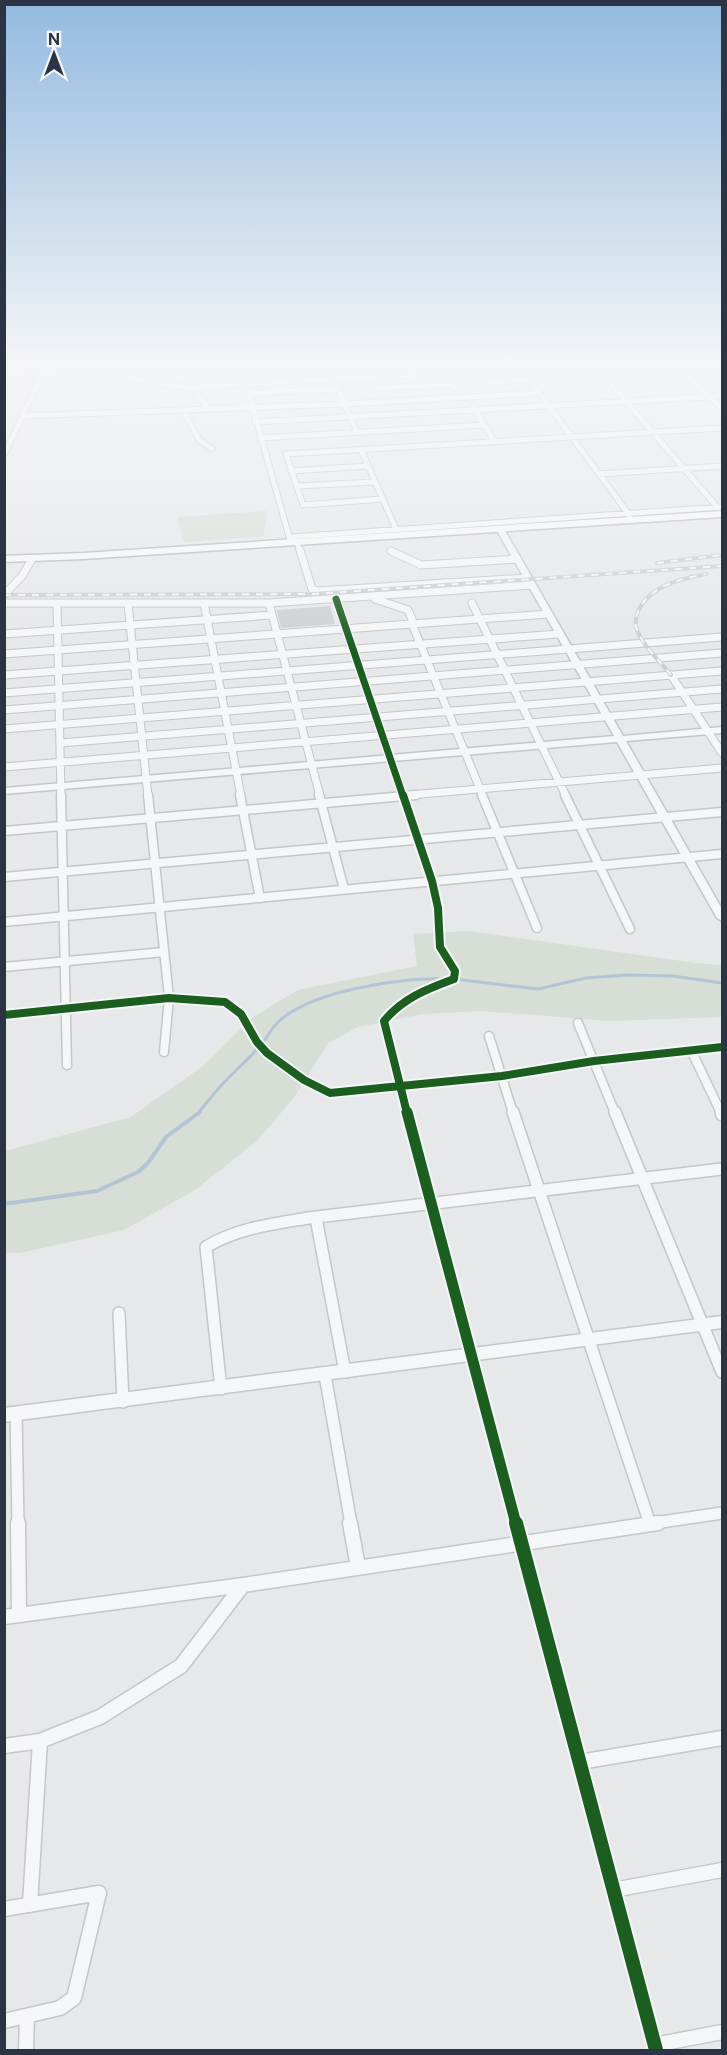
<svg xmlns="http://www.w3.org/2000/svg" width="727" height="2055" viewBox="0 0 727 2055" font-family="'Public Sans',sans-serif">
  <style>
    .green { fill: #d6ded6 }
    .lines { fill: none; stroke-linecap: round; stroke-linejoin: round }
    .stream-far1 { stroke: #b4c4d5; stroke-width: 3 }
    .stream { stroke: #b4c4d5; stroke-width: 4 }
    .building { fill: #ced0d3 }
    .minor-far4-casing { stroke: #c4c6c8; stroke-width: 7 }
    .minor-far3-casing { stroke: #c4c6c8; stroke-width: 9 }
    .minor-far2-casing { stroke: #c4c6c8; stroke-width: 11 }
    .minor-far1-casing { stroke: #c4c6c8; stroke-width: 14 }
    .minor-casing { stroke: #c4c6c8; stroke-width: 17 }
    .tertiary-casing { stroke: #c4c6c8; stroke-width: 3 }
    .trunk-casing { stroke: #b8bbbf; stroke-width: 3 }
    .minor-far4 { stroke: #f5f6f7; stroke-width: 5 }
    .minor-far3 { stroke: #f5f6f7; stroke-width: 7 }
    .minor-far2 { stroke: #f5f6f7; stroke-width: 8 }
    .minor-far1 { stroke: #f5f6f7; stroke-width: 11 }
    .minor { stroke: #f5f6f7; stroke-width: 14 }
    .tertiary { fill: #f5f6f7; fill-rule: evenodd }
    .trunk { fill: #f8f8f8; fill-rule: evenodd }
    .rail-casing { stroke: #cecfd2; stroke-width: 4 }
    .rail { stroke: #f4f6f9; stroke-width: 2; stroke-dasharray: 7; stroke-linecap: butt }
    .cycleway-far3-casing { stroke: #f4f6f9; stroke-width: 10 }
    .cycleway-far2-casing { stroke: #f4f6f9; stroke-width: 12 }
    .cycleway-far1-casing { stroke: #f4f6f9; stroke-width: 15 }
    .cycleway-casing { stroke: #f4f6f9; stroke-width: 18 }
    .cycleway-far3 { stroke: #1b5e20; stroke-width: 7 }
    .cycleway-far2 { stroke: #1b5e20; stroke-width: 8 }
    .cycleway-far1 { stroke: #1b5e20; stroke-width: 11 }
    .cycleway { stroke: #1b5e20; stroke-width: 14 }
  </style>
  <rect width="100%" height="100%" fill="#e6e8ea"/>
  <path class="green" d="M267,511L263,537L184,542L177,517Z
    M469,931L696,963L722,965V1017L610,1021L483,1011L423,1014L358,1027L328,1043L295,1096L258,1140L195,1190L124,1230L20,1253H5V1151L131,1117L203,1066L253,1017L298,990L417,966L413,934Z"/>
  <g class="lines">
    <path class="stream-far1" d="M454,979L538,989L586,978L626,975L673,976L722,983
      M198,1113C205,1105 212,1096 219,1088C232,1073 248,1060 261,1045C267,1038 271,1029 277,1023C309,991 402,977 445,979"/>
    <path class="stream" d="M4,1204L97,1191L138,1172L148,1163L166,1137L200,1112"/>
  </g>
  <path class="building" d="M330,606L335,624L281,628L277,610Z"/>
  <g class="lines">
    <g class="minor-far4-casing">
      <path id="minor-far4" d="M240,362L290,540
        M326,362L357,432
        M407,362L417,378
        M439,362L455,388
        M592,362L718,508
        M675,362L722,409
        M520,367L630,516
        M242,369L377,362
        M445,371L593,363
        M4,374L42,375L4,455
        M41,374L104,370L135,379L194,389L209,409
        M41,374L45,368V362
        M379,388L529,380
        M194,389L202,386L415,375
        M248,393L338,389
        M473,407L495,442
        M183,410L199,440L212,449
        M22,416L344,404L539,393
        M255,422L722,396
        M260,438L484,425
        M361,450L396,529
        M291,471L368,466
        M599,474L722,466
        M297,486L375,482
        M383,499L303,505L286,454L722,428
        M289,537L722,507
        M297,542L300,552"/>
    </g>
    <g class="minor-far3-casing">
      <path id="minor-far3" d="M300,550L312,589L318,591L527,578
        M391,551L421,565L517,559
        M4,595L22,576L32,559
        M336,599L403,796
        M375,599L408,610L414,624
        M4,603H269L532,585
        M57,603L61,796
        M204,603L241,796
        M269,603L320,796
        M472,603L566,796
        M128,604L148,796
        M412,624L483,796
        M4,634L272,615
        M4,654L548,614
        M4,675L559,634
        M671,675L722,753
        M4,693L722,637
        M4,710L722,653
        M4,729L722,671
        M60,743L722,689
        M4,767L722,707
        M398,796L722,768"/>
    </g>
    <g class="minor-far2-casing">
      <path id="minor-far2" d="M61,795L67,1065
        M148,795L169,998L164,1052
        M240,795L260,898
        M319,795L344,889
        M403,795L432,881L438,908L440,947L455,971L454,979C427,989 403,998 384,1021L407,1113
        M482,795L537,928
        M565,795L630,929
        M4,831L416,795
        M4,877L722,812
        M4,922L722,854
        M4,967L164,952
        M4,1015L169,998L225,1002L241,1014L257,1042L267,1053L304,1080L330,1093L502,1076L594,1061L722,1047
        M578,1023L615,1113
        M489,1036L513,1113
        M691,1050L721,1113"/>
    </g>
    <g class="minor-far1-casing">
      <path id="minor-far1" d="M407,1112L516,1524
        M513,1112L650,1524
        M615,1112L722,1372
        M721,1112L722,1115
        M316,1218L345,1372
        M119,1313L123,1402
        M325,1375L351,1524
        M221,1389L206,1247C237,1228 273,1224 308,1218L722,1169
        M16,1414L18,1524
        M648,1524L722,1513"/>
    </g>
    <g class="minor-casing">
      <path id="minor" d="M18,1523L19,1614
        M350,1523L358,1567
        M516,1523L656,2050
        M4,1617L243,1585L658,1523
        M4,1746L40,1741L100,1717L181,1666L243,1585
        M580,1762L722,1738
        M613,1890L722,1870
        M30,1905L40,1741
        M4,1909L99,1893L74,1998L60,2008L4,2021
        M654,2045L722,2032
        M26,2050L27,2017"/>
    </g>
    <g class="tertiary-casing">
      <path id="tertiary" d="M497,527L504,529L623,736L722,727V733L626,741L722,909V921L717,918L617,742L4,794V788L614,736L496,529Z
        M722,1316V1328L4,1422V1408Z"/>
    </g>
    <g class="trunk-casing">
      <path id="trunk" d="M722,511V517L83,559L4,562V556L83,553Z"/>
    </g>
    <use href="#minor-far4" class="minor-far4"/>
    <use href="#minor-far3" class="minor-far3"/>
    <use href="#minor-far2" class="minor-far2"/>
    <use href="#minor-far1" class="minor-far1"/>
    <use href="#minor" class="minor"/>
    <use href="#tertiary" class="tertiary"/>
    <use href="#trunk" class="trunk"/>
    <g class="rail-casing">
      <path id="rail" d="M657,563L722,555
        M4,595L313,594L722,566
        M671,675C660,661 643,646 637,630C634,624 636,617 638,611C651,585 680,579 706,574"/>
    </g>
    <use href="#rail" class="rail"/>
    <g class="cycleway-far3-casing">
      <path id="cycleway-far3" d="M336,599L403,796"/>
    </g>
    <g class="cycleway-far2-casing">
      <path id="cycleway-far2" d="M403,795L432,881L438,908L440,947L455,971L454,979C427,989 403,998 384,1021L407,1113
        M4,1015L169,998L225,1002L241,1014L257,1042L267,1053L304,1080L330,1093L502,1076L594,1061L722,1047"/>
    </g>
    <g class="cycleway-far1-casing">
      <path id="cycleway-far1" d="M407,1112L516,1524"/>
    </g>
    <g class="cycleway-casing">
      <path id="cycleway" d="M516,1523L656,2050"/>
    </g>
    <use href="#cycleway-far3" class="cycleway-far3"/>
    <use href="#cycleway-far2" class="cycleway-far2"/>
    <use href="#cycleway-far1" class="cycleway-far1"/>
    <use href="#cycleway" class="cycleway"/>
  </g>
  <linearGradient id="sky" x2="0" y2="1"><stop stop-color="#93bae0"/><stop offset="0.56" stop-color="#f4f5f6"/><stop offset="1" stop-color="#f4f5f6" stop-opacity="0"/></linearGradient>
  <rect width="727" height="649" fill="url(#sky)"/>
  <rect width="727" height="2055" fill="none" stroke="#2b3445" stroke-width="12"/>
  <g transform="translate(54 54)" stroke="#f4f6f9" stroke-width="4.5" paint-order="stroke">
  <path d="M0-4.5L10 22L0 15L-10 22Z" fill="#2b3445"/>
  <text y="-9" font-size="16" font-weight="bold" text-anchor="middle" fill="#2b3445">N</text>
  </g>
</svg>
